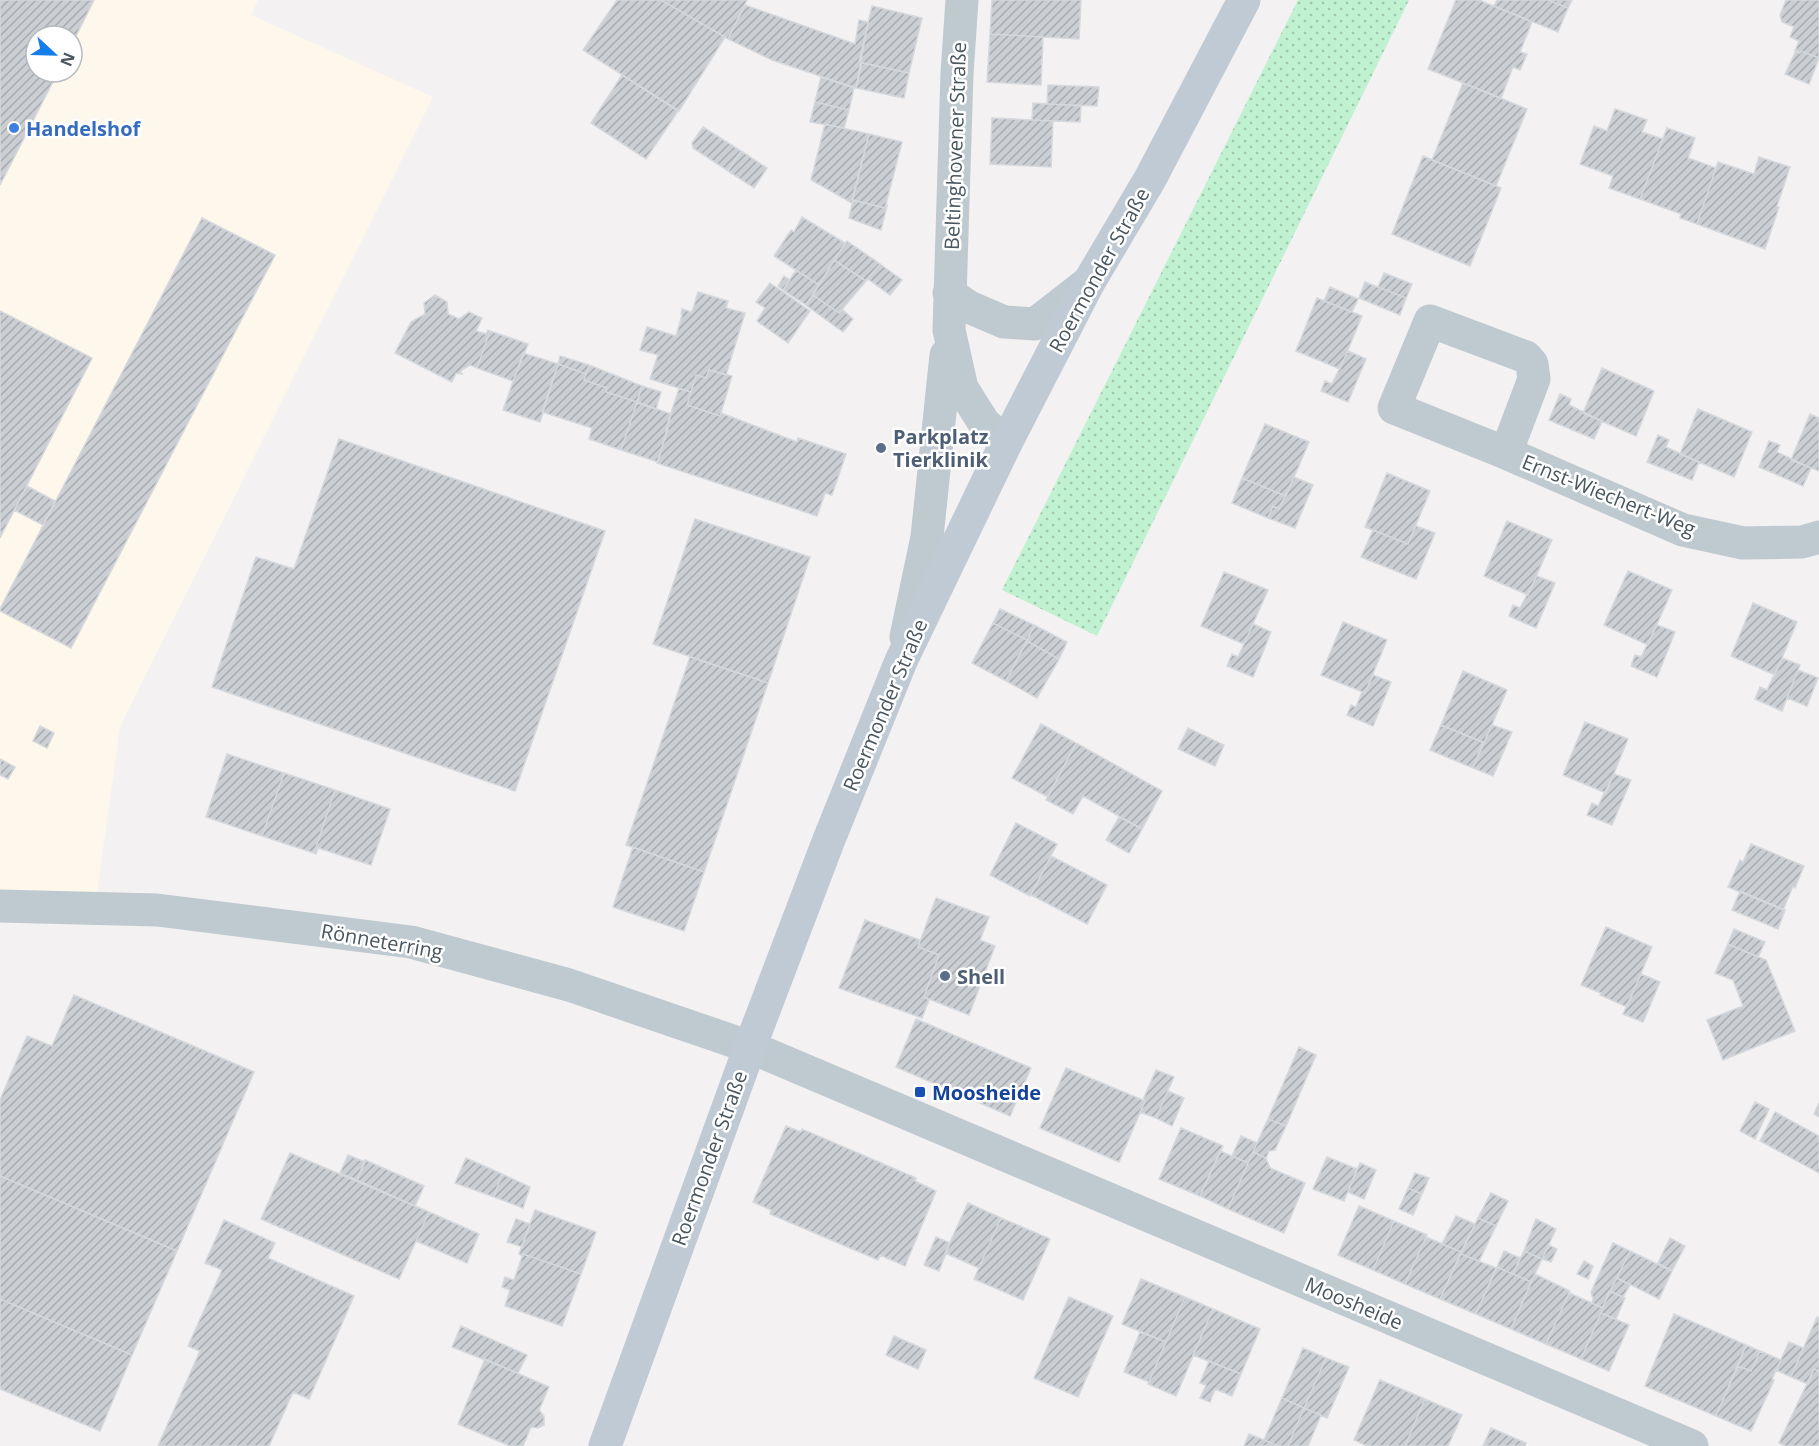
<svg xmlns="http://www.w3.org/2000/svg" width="1819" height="1446" viewBox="0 0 1819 1446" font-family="'Open Sans',sans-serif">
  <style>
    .commercial { fill: #fdf7ec; fill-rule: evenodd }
    .grass { fill: url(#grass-dots) }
    .building { fill: url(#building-hatch); stroke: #d5d8dc; stroke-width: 1.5 }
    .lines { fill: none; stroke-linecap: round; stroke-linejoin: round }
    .minor { stroke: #bfc9d0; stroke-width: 33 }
    .tertiary { stroke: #bfc9d0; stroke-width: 33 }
    .secondary { stroke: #bfcad5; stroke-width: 33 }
    .shop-dot { fill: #3f7fe0; stroke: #fff; stroke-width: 2 }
    .service-dot { fill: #5c6f8a; stroke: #fff; stroke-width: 2 }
    .transit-dot { fill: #1a4fb4; stroke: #fff; stroke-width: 2 }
    .labels { text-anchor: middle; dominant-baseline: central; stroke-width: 5; stroke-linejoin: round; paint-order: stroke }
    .shop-label { font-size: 20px; font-weight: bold; fill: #366cbe; stroke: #fff; text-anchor: start }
    .street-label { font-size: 20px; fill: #48565f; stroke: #fff }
    .service-label { font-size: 20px; font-weight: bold; fill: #4e5e75; stroke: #fff; text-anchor: start }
    .transit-label { font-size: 20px; font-weight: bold; fill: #164399; stroke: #fff; text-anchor: start }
  </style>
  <defs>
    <pattern id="grass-dots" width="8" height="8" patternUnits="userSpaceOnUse" patternTransform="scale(1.5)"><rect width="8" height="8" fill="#c0f1d0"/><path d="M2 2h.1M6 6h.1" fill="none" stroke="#9ec6ac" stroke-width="1.8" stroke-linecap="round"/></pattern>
    <pattern id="building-hatch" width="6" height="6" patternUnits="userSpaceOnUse" patternTransform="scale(1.5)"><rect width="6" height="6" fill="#cbced3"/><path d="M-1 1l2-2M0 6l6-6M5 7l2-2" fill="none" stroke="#a7aaae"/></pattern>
  </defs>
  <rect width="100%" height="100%" fill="#f3f1f1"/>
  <path class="commercial" d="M0,0H258L251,15L433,97L120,727L93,922L0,921ZM36,36H72V72H36Z"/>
  <path class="grass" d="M1298,0H1409L1097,636L1002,590Z"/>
  <path class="building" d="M0,0H94L72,44V36H36V72H58L0,185Z
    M617,0H661L725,37L679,111L583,50Z
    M661,0H747L728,39Z
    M992,0H1081L1079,39L990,34Z
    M1456,0H1479L1532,22L1520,52L1527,54L1520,70L1513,67L1501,98L1428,69Z
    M1497,0H1548L1568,8L1558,32L1494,6Z
    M1548,0H1572L1568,8Z
    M1786,0H1819V58L1801,51L1800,53L1795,51L1799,41L1790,37L1794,27L1782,22L1780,15Z
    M745,5L855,44L859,20L868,22L856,88L772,60L728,39Z
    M872,6L922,18L909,73L859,62Z
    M990,34L1043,37L1041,85L987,82Z
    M1796,51L1800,53L1801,51L1819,58L1809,84L1785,74Z
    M862,63L909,73L904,98L856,88Z
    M622,75L678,111L646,159L591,123Z
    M821,77L854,88L849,110L815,102Z
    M1463,83L1527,109L1496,186L1432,160Z
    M1048,85L1099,87L1097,106L1047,104Z
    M815,102L849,110L844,128L810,122Z
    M1033,103L1081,106L1080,122L1032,120Z
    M1615,109L1647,120L1642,132L1663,139L1640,199L1609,188L1613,176L1580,164L1594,126L1607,131Z
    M992,118L1053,121L1051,167L990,164Z
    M825,124L869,134L852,203L811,180Z
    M703,127L741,151L728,171L693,148L692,143Z
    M1667,128L1695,138L1688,158L1716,168L1697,224L1680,218L1681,214L1640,199Z
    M869,134L902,142L885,208L852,200Z
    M741,151L767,168L754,188L728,171Z
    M1423,156L1501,188L1470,266L1392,234Z
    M1759,157L1790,167L1777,206L1779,207L1765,249L1697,224L1718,162L1754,174Z
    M853,200L885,208L887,206L881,230L849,218Z
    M802,217L845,243L819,285L774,256L791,230L794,232Z
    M202,218L275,255L71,648L0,611V609Z
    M847,241L880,264L866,281L834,260Z
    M834,260L866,281L839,313L813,295Z
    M880,264L902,280L890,295L868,279Z
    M796,270L819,285L806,305L783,290Z
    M1384,273L1412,284L1406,298L1378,287Z
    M784,276L790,280L783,290L778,286Z
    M1365,282L1406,298L1400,315L1359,298Z
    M770,283L810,311L788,343L757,321L765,308L756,302Z
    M1330,287L1358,299L1352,312L1324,301Z
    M698,292L728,301L726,308L745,313L726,375L709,370L706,378L696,375L691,392L650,379L658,355L640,350L647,327L676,336L682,315L681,314L682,309L692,312Z
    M435,295L447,302L448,314L459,319L469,312L482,318L476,331L486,334L488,330L490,331L477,368L470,365L460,371L462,374L456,373L452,382L395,353L411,322L425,314L424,303Z
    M813,295L839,313L843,310L853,319L843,332L806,305Z
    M1317,298L1362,316L1340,369L1296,351Z
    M0,311L92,358L0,538Z
    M490,331L528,344L513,381L477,368Z
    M1348,351L1366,359L1348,402L1321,391L1325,381L1332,384Z
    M523,353L558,364L540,422L503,410Z
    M560,356L589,365L586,374L558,364Z
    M558,364L586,374L584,380L607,388L606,392L637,402L621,450L589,439L592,428L542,412Z
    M589,365L642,386L637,402L606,392L607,388L584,380Z
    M1602,368L1654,391L1636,436L1583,413Z
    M709,370L732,376L720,416L687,405L696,375L706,378Z
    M642,386L661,392L656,409L637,403Z
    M679,389L691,392L687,405L720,416L721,413L797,442L798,438L846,454L832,495L825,493L817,516L657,463L668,429L666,428Z
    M1560,394L1571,399L1569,405L1602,421L1594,439L1549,420Z
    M637,402L671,414L658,462L621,450Z
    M1698,409L1752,432L1734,477L1680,454Z
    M1810,414L1819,418V471L1791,460Z
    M1265,424L1309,442L1286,496L1242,478Z
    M1658,435L1669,440L1666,447L1699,462L1692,480L1647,462Z
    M339,439L605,531L515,791L212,687L256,557L294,569Z
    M1769,441L1780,445L1777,452L1811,468L1803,486L1759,467Z
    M1387,473L1430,491L1408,544L1365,527Z
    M1294,477L1313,485L1295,528L1268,518L1273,506L1279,509Z
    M1242,478L1285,496L1279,509L1273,506L1268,518L1232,503Z
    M27,486L55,501L43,525L14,510Z
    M695,519L810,557L768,683L653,644Z
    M1507,521L1552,540L1528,595L1484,576Z
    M1416,526L1435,533L1416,579L1361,557L1373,530L1408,544Z
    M1628,571L1672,590L1648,645L1604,625Z
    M1224,572L1268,590L1244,644L1201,626Z
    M1537,576L1555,583L1536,628L1509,616L1513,605L1520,608Z
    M1753,603L1797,622L1775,675L1731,656Z
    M1000,609L1034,625L1027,640L993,623Z
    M1343,622L1387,640L1365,693L1321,675Z
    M993,623L1027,640L1006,681L972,663Z
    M1253,624L1271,632L1253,677L1227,666L1232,654L1238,657Z
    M1034,625L1067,642L1059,659L1027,641Z
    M1657,625L1675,632L1657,677L1631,666L1635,655L1641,657Z
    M1027,641L1059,659L1037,698L1006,681Z
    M690,657L768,683L704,872L626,845Z
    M1782,658L1800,665L1782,711L1755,699L1760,687L1767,690Z
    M1798,670L1818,678L1807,706L1787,698Z
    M1463,671L1507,690L1484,743L1441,725Z
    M1373,675L1391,682L1373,726L1347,715L1351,705L1356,707L1362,692L1365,693Z
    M1585,722L1628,739L1606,793L1563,775Z
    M1041,724L1076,743L1048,797L1012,778Z
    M1441,725L1483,742L1473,768L1430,750Z
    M1492,725L1512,732L1493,776L1473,768Z
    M40,726L54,733L47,748L33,741Z
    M1188,728L1224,745L1215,766L1178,749Z
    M1076,743L1162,791L1142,829L1083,796L1073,814L1046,800Z
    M227,754L284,773L262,836L206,817Z
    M0,759L15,767L8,779L0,775Z
    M284,773L335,790L314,853L262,836Z
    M1614,774L1631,780L1612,825L1587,815L1592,803L1598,806Z
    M335,790L390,809L371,865L318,848L316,854L314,853Z
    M1119,817L1142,829L1129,853L1106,840Z
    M1016,823L1057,844L1030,896L990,875Z
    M1751,844L1804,866L1795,888L1793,886L1783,910L1728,887L1740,860L1743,862Z
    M633,847L704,872L684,931L613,907Z
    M1051,856L1107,885L1087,924L1031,895Z
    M1740,891L1785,910L1778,929L1732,910Z
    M936,898L989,917L980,940L995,946L969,1015L924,997L939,955L918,947Z
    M865,920L920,940L918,947L939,955L924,997L929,1000L922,1018L839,988Z
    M1606,927L1652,947L1627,1007L1600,995L1601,993L1581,985Z
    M1734,929L1765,942L1758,957L1728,944Z
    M1728,944L1766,960L1795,1031L1723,1060L1707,1020L1743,1006L1733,980L1715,973Z
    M1641,974L1660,982L1643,1022L1623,1014Z
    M74,995L254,1072L177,1251L0,1176V1100L27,1036L52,1046Z
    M916,1019L1031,1068L1010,1116L896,1067Z
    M1299,1047L1316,1055L1286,1126L1268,1119Z
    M1066,1068L1145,1101L1119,1162L1040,1128Z
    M1156,1070L1174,1077L1156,1118L1140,1112L1145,1101L1143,1100Z
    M1168,1091L1184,1098L1172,1126L1156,1118Z
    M1755,1102L1769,1109L1755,1139L1740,1131Z
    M1819,1103V1117L1814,1114Z
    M1775,1112L1819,1136V1173L1760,1141Z
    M1268,1119L1286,1126L1275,1150L1269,1151L1266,1158L1253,1152Z
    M786,1126L801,1132L802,1129L916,1178L915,1181L936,1191L905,1266L880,1255L878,1260L770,1214L771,1210L753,1202Z
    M1181,1128L1223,1146L1200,1196L1159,1179Z
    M1241,1136L1257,1143L1248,1163L1232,1156Z
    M1220,1151L1248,1163L1228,1209L1200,1196Z
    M1253,1152L1266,1158L1270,1168L1305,1183L1284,1233L1228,1209Z
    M290,1153L429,1212L399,1279L261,1219Z
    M348,1155L365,1162L357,1180L340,1173Z
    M1327,1157L1357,1169L1344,1201L1313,1189Z
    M466,1158L502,1174L494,1197L455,1183Z
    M365,1160L424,1186L415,1206L357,1180Z
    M1360,1163L1376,1170L1364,1199L1348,1192Z
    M1415,1173L1429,1178L1422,1194L1408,1188Z
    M502,1174L530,1187L523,1208L494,1197Z
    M0,1176L177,1251L132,1355L0,1299Z
    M1408,1188L1422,1194L1413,1215L1399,1209Z
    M1491,1193L1508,1201L1496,1226L1478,1218Z
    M968,1203L1001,1218L979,1268L945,1253Z
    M1359,1206L1394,1221L1373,1270L1338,1255Z
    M535,1210L596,1232L581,1274L523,1254L522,1256L519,1254Z
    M429,1212L479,1234L467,1263L416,1241Z
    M1456,1216L1475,1224L1461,1252L1442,1244Z
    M1001,1218L1050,1239L1023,1300L974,1279Z
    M1478,1218L1496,1226L1479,1261L1461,1254Z
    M516,1219L530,1224L522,1247L507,1242Z
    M1536,1219L1556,1229L1542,1259L1524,1251Z
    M224,1220L275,1243L268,1258L354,1296L309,1399L293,1392L269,1446H158L200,1351L188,1346L222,1270L205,1263Z
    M1394,1221L1427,1235L1405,1284L1373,1270Z
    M936,1237L950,1243L939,1271L924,1265Z
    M1426,1237L1461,1252L1440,1299L1405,1284Z
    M1670,1238L1685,1246L1672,1271L1658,1263Z
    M1613,1243L1630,1251L1602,1308L1592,1303L1593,1299L1591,1292Z
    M1549,1245L1557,1249L1551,1262L1542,1259Z
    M1504,1251L1520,1258L1513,1274L1497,1267Z
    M1524,1251L1542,1259L1531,1282L1513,1274Z
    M1630,1251L1672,1271L1659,1299L1617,1278Z
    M523,1254L581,1274L562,1326L505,1306L510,1290L502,1287L505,1277L514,1280Z
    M1461,1254L1496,1268L1476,1314L1440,1299Z
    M1584,1261L1593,1266L1588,1279L1577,1274Z
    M1497,1267L1531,1282L1511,1329L1476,1314Z
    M1535,1274L1570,1291L1546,1344L1511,1329Z
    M1617,1278L1630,1285L1623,1297L1610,1291Z
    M1141,1279L1185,1297L1166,1342L1122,1324Z
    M1609,1291L1625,1298L1616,1319L1601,1313Z
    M1569,1293L1603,1308L1581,1359L1546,1344Z
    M1069,1297L1113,1316L1078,1397L1034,1378Z
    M1185,1297L1213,1309L1176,1396L1148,1384Z
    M0,1299L132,1355L100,1431L0,1389Z
    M1213,1309L1260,1329L1241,1374L1193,1355Z
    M1601,1313L1629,1325L1609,1371L1581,1359Z
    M1674,1314L1746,1345L1716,1416L1645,1386Z
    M1817,1317L1819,1318V1371L1814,1369L1808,1384L1791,1377Z
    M461,1326L527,1355L518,1373L452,1347Z
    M1140,1332L1166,1342L1149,1382L1124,1372Z
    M894,1336L926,1350L918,1369L886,1355Z
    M1789,1342L1803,1348L1791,1377L1776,1370Z
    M1746,1345L1760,1351L1751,1371L1738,1366Z
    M1303,1348L1326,1358L1304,1408L1282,1398Z
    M1760,1351L1781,1360L1772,1379L1774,1380L1751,1431L1716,1416L1738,1366L1751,1371Z
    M1326,1358L1349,1367L1327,1418L1304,1408Z
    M485,1359L549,1387L539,1410L544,1416V1425L538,1428L531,1427L523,1446H510L458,1424Z
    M1209,1361L1241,1374L1232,1396L1215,1389L1210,1402L1200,1398L1206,1385L1200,1383Z
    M1814,1369L1819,1371V1446H1785L1779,1443Z
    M1380,1380L1425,1399L1405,1446H1367L1354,1440Z
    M1282,1398L1304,1408L1288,1446H1278L1264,1440Z
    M1425,1399L1462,1415L1448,1446H1405Z
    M1304,1408L1321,1415L1308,1446H1288Z
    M1491,1428L1526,1443L1525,1446H1483Z
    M1249,1434L1264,1440L1278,1446H1244Z"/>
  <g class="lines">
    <path class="minor" d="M962,0L957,73L949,330L962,388L984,423L1006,443
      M949,293L969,307L1004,322L1035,324L1089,282
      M1506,453L1534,379L1532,364L1526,357L1430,321L1394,408L1506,453L1683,530L1743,543L1802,542L1819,537
      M906,637L927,537L946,355"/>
    <path class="tertiary" d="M0,906L157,910L411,942L569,985L750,1047L1692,1446"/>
    <path class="secondary" d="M605,1446L750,1047L828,842L901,661L1006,443L1089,282L1150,179L1244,0"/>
  </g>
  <circle class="shop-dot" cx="14" cy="128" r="6"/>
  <g class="service-dot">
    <circle cx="881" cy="448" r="6"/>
    <circle cx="945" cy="976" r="6"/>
  </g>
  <rect class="transit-dot" x="914" y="1086" width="12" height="12" rx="3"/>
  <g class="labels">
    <g class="shop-label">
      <text x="26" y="128">Handelshof</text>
    </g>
    <g class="street-label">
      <text transform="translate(955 146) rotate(-88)">Beltinghovener Straße</text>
      <text transform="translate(1099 270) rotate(-61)">Roermonder Straße</text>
      <text transform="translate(1609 495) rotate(22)">Ernst-Wiechert-Weg</text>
      <text transform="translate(885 705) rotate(-67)">Roermonder Straße</text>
      <text transform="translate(382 941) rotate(10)">Rönneterring</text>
      <text transform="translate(709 1158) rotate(-70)">Roermonder Straße</text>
      <text transform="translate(1354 1303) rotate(23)">Moosheide</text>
    </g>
    <g class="service-label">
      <text x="893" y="436">Parkplatz<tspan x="893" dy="23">Tierklinik</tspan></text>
      <text x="957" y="976">Shell</text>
    </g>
    <g class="transit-label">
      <text x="932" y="1092">Moosheide</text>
    </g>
  </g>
  <g transform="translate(54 54) rotate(112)"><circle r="28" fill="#ffffff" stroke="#b6bbbf" stroke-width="1.5"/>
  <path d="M0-4.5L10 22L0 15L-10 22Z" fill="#167ee8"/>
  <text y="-9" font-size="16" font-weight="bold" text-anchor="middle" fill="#48565f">N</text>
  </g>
</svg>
